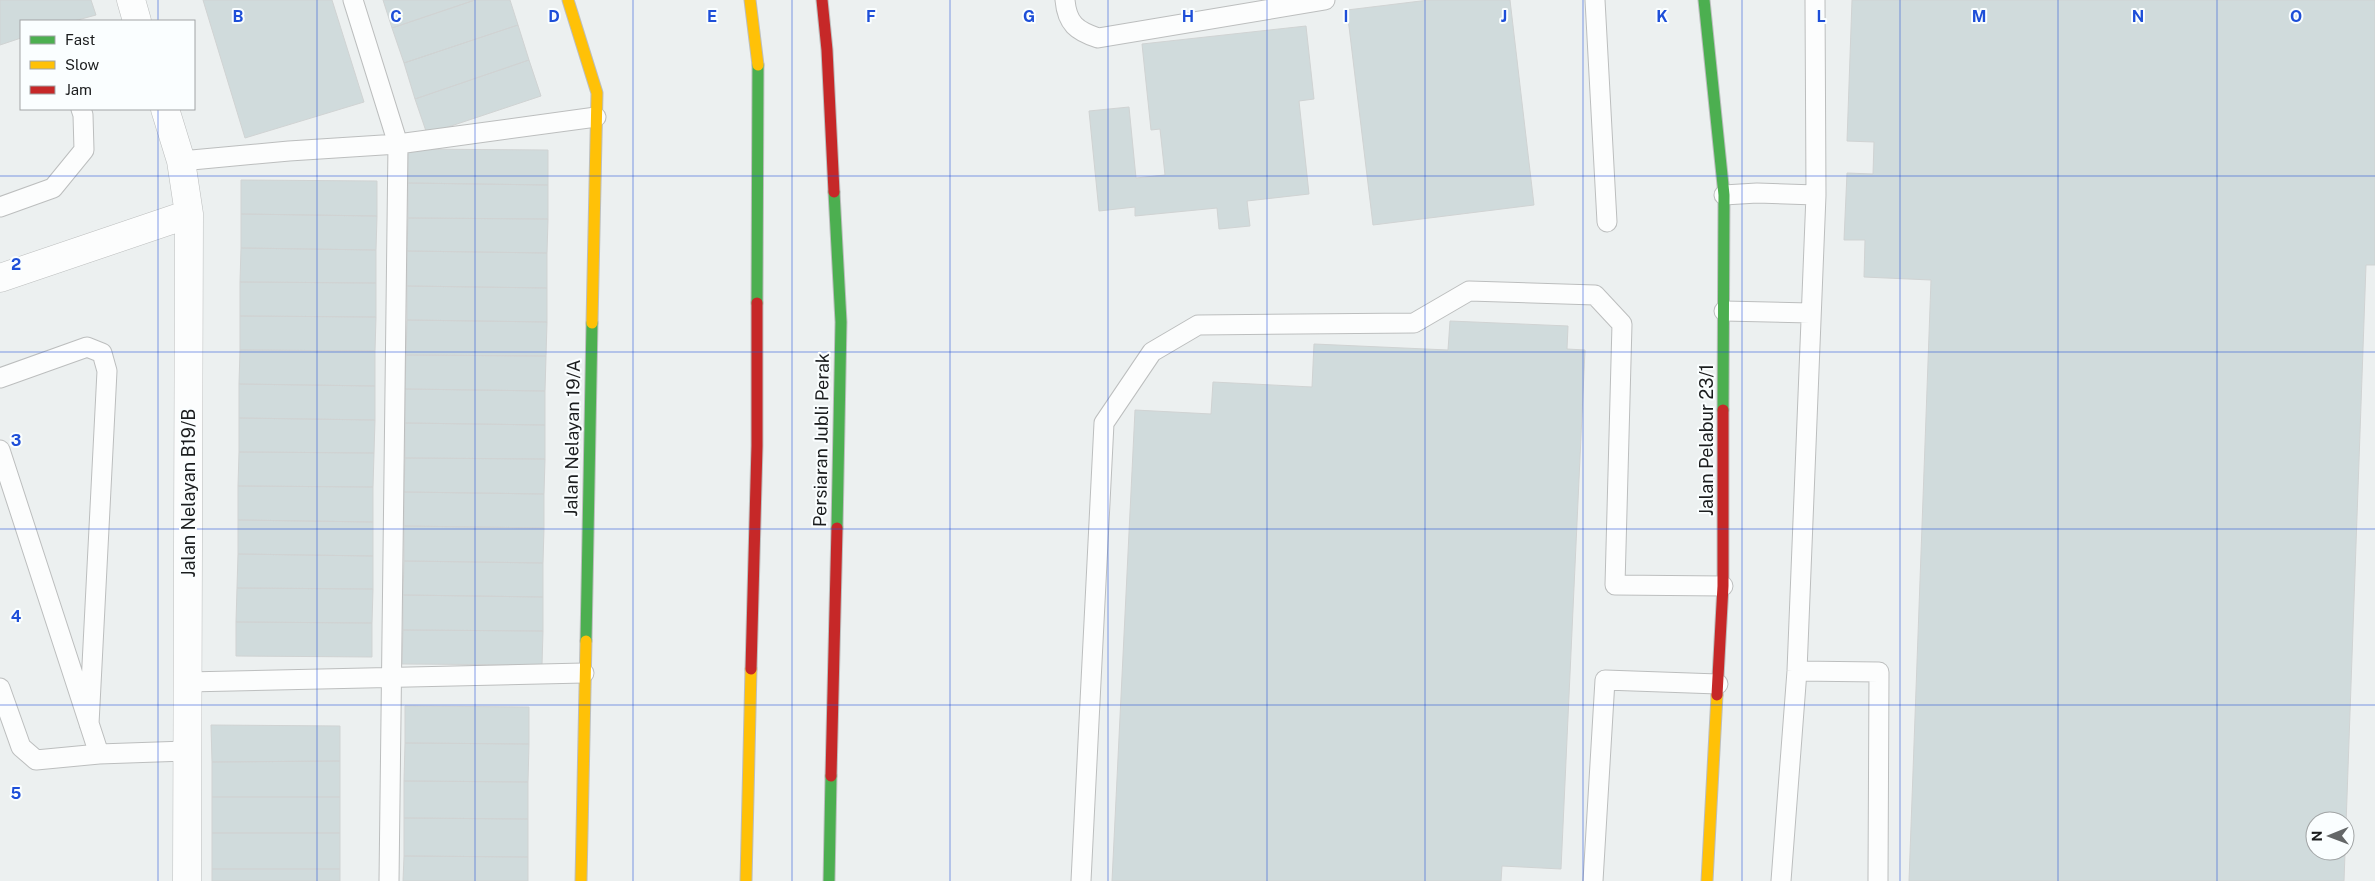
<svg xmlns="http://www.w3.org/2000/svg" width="2375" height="881" viewBox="0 0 2375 881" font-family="'Public Sans',sans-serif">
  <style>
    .building { fill: #d0dbdc; stroke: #d0d3d3; fill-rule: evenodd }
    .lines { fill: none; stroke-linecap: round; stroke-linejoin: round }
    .lane-casing { stroke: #bcbebe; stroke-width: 21 }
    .street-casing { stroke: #bcbebe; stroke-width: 29 }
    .fast-casing { stroke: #bcbebe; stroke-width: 13 }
    .slow-casing { stroke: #bcbebe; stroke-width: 13 }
    .jam-casing { stroke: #bcbebe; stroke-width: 13 }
    .lane { stroke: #fcfdfd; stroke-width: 19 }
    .street { stroke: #fcfdfd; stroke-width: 28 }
    .fast { stroke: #4caf50; stroke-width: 11 }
    .slow { stroke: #ffc107; stroke-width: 11 }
    .jam { stroke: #c62828; stroke-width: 11 }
    .grid { fill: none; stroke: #1d4ed8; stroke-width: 1; stroke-opacity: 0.55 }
    .labels { text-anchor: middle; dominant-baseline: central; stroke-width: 4; stroke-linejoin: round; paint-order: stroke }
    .street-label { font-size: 18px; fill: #1b1d1e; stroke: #fafeff }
    .grid-label { font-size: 16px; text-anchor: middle; font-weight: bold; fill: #1d4ed8; stroke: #fafeff; stroke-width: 4; stroke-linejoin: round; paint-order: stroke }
  </style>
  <rect width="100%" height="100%" fill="#ecf0f0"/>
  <path class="building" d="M0,0H91L96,15L74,21H21V38L0,45Z
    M203,0H332L364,102L245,138Z
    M383,0H475L392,28Z
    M475,0H510L518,25L404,63L392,28Z
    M1429,0H1510L1534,205L1373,225L1347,10Z
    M1852,0H2375V265H2366L2344,881H1909L1931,280L1864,277L1865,240H1844L1847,173L1873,174L1874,142L1847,141ZM2315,821H2345V851H2315Z
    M518,25L529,60L415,99L404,63Z
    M1306,26L1314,99L1299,101L1309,194L1247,201L1250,226L1219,229L1217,208L1135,216V207L1099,211L1089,111L1129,107L1136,178L1165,175L1160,129L1151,130L1142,44Z
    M529,60L541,96L427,134L415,99Z
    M408,149L548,150V185L408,183Z
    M241,180L377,181V216L241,214Z
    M408,183L548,185V219L408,218Z
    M241,214L377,216L376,250L241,248Z
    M408,218L548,219L547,253L407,251Z
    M241,248L376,250V283L240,282Z
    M407,251L547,253V288L407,286Z
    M240,282L376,283V317L240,316Z
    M407,286L547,288V322L407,320Z
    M240,316L376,317L375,351L240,350Z
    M407,320L547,322L546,356L406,355Z
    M1450,321L1568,326L1567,349L1585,350L1561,869L1502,866L1501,881H1112L1135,410L1211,414L1213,382L1312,387L1314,344L1448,350Z
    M240,350L375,351V386L239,384Z
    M406,355L546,356L545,391L405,389Z
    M239,384L375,386V420L239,418Z
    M405,389L545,391V425L405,423Z
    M239,418L375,420L374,453L239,452Z
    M405,423L545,425V459L405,458Z
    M239,452L374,453L373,487L238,486Z
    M405,458L545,459L544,494L404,492Z
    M238,486L373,487V522L238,520Z
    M404,492L544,494V528L404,526Z
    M238,520L373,522V556L238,554Z
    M404,526L544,528L543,563L404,561Z
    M238,554L373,556V589L237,588Z
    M404,561L543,563V597L403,595Z
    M237,588L373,589L372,623L236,622Z
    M403,595L543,597V631L403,630Z
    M236,622L372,623V657L236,656Z
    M403,630L543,631L542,665L402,664Z
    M405,706L529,707V744L405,743Z
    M211,725L340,726V761L212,762Z
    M405,743L529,744L528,782L404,781Z
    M340,761V797H212V762Z
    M404,781L528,782V819L404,818Z
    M212,797H340V833H212Z
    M404,818L528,819V857L404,856Z
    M212,833H340V869H212Z
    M404,856L528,857V881H403Z
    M212,869H340V881H212Z"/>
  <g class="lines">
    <g class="lane-casing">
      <path id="lane" d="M353,0L398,144L389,881
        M1065,0C1067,24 1077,31 1098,38L1325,0
        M1595,0L1607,222
        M1815,0L1816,195
        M181,161L289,151L398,144L596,117
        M1724,195L1757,193L1816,195L1797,671L1781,881
        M0,207L53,188L84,150L83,115L81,109
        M1724,311L1810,313
        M0,378L87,347L102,353L107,371L89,724
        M0,450L99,754
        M1797,671L1879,672L1878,881
        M187,682L584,673
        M0,688L21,747L36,760L99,754L186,751
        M1081,881L1104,423L1152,352L1198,325L1414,323L1469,291L1595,295L1622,324L1615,585L1723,586
        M1593,881L1605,680L1718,684"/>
    </g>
    <g class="street-casing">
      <path id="street" d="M131,0L137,21
        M165,109L181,161L189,214L187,881
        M0,278L189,214"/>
    </g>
    <g class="fast-casing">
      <path id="fast" d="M1704,0L1724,195L1723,410
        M834,192L841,322L837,528
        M757,303L758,65
        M586,641L592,323
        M829,881L831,776"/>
    </g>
    <g class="slow-casing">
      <path id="slow" d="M568,0L597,93L592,323
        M750,0L758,65
        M581,881L586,641
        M746,881L751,669
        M1707,881L1717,695"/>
    </g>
    <g class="jam-casing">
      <path id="jam" d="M822,0L827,50L834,192
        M751,669L757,446V303
        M1717,695L1723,586V410
        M831,776L837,528"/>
    </g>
    <use href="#lane" class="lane"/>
    <use href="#street" class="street"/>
    <use href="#fast" class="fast"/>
    <use href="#slow" class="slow"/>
    <use href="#jam" class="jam"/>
  </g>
  <path class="grid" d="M158,0V21M317,0V881M475,0V881M633,0V881M792,0V881M950,0V881M1108,0V881M1267,0V881M1425,0V881M1583,0V881M1742,0V881M1900,0V881M2058,0V881M2217,0V881M158,109V881M0,176H2375M0,352H2375M0,529H2375M0,705H2375"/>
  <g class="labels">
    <g class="street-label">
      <text transform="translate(572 438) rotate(-89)">Jalan Nelayan 19/A</text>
      <text transform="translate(821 440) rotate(-89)">Persiaran Jubli Perak</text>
      <text transform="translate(1706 440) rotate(-90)">Jalan Pelabur 23/1</text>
      <text transform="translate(188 493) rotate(-90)">Jalan Nelayan B19/B</text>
    </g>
  </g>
  <g class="grid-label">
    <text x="238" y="22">B</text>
    <text x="396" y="22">C</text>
    <text x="554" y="22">D</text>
    <text x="712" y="22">E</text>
    <text x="871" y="22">F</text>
    <text x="1029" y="22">G</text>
    <text x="1188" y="22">H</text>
    <text x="1346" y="22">I</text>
    <text x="1504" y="22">J</text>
    <text x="1662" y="22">K</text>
    <text x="1821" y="22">L</text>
    <text x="1979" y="22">M</text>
    <text x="2138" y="22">N</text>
    <text x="2296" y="22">O</text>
    <text x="16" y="270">2</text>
    <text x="16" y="446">3</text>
    <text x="16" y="622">4</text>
    <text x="16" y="799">5</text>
  </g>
  <rect x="20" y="20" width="175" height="90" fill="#fafeff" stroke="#a1a4a5"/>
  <rect x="30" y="36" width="25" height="8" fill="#4caf50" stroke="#a1a4a5"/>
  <text x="65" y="45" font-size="15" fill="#1b1d1e">Fast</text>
  <rect x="30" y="61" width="25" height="8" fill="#ffc107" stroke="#a1a4a5"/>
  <text x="65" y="70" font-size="15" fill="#1b1d1e">Slow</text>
  <rect x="30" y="86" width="25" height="8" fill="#c62828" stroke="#a1a4a5"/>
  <text x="65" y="95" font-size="15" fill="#1b1d1e">Jam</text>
  <g transform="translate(2330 836) rotate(269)"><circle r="24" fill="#fafeff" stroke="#a1a4a5"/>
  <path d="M0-4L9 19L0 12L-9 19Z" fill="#646768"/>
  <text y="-8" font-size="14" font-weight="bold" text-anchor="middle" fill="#1b1d1e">N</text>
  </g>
</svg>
